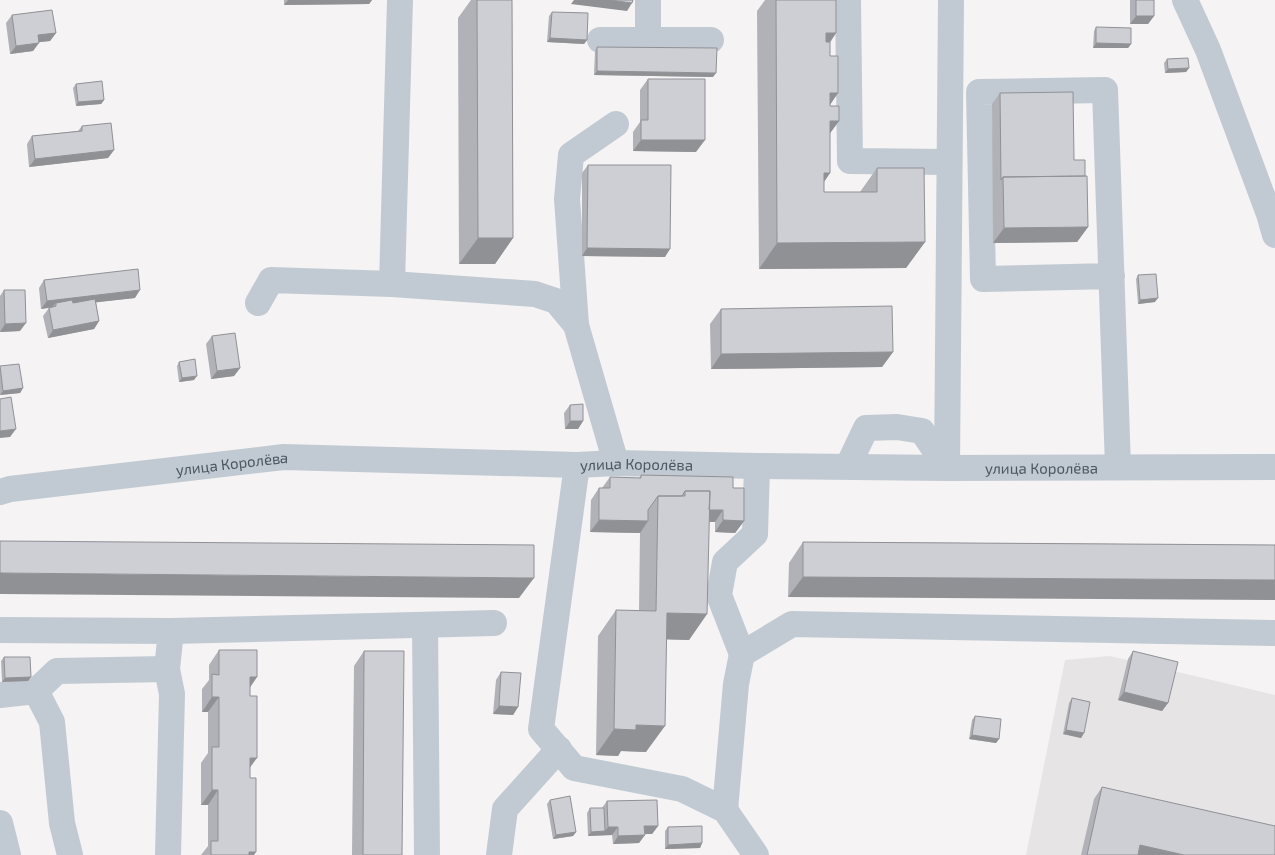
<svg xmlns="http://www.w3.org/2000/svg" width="1275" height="855" viewBox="0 0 1275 855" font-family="'Exo 2',sans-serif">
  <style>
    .education { fill: #e6e4e5 }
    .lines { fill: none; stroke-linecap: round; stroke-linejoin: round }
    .minor { stroke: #c1cad2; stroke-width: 26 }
    .wall { fill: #b0b2b7 }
    .shaded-wall { fill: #909195 }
    .building { fill: #cdcfd5; stroke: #909195 }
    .labels { text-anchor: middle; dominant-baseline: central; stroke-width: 4; stroke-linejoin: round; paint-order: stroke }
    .street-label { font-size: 15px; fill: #4a5661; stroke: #fff }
  </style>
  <rect width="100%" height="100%" fill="#f5f3f3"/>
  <path class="education" d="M1110,656L1275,695V855H1026L1065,660Z"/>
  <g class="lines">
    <g class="minor">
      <path d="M648,0V40"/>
      <path d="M848,0L850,161L949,162"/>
      <path d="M1185,0L1208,50L1269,214L1275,235"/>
      <path d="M600,40H711"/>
      <path d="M1112,276L983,279L979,92L1105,90L1118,467"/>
      <path d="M392,284L400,0"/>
      <path d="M258,303L271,280L392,284L535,294L556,301L576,325L616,463"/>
      <path d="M576,325L567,199L571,155L616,124"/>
      <path d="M577,465L541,729L574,768L682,789L725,810L756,855"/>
      <path d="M848,466L866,428L897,427L922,431L947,468"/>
      <path d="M947,468L951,0"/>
      <path id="s1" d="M0,492L10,489L284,457L577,465L616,463L757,466L947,468L1275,467"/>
      <path d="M425,625L427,855"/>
      <path d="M0,630L171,631L167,669"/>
      <path d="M171,631L494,623"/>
      <path d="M742,654L719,595L725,562L755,534L757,466"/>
      <path d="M36,691L52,722L62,823L70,855"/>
      <path d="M0,695L36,691L57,671L167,669L172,694L168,855"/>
      <path d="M725,810L736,684L742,654L792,624L1275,633"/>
      <path d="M0,823L8,855"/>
      <path d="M499,855L505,809L559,749"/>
    </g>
  </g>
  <path class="wall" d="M284,0H372L369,4L284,5Z
    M471,0H512L513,238L495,264H459L458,18Z
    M765,0H836V33L830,43V56L838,93L830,105V106L839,121L830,133V173L824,182V192H860L877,168L925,242L906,268L759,269L757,11Z
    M1130,0H1154V16L1148,24H1130Z
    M552,12L587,40L584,44L547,42L549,16Z
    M12,15L56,33L50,41L39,42L33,51L10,54L6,23Z
    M1096,27L1131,44L1128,48H1093L1094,31Z
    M597,47L713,77L594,75L595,51Z
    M1167,59L1189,68L1186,72L1165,73L1164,63Z
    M648,79L696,152L633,151V132L640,122V90Z
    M76,84L104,100L101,104L76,106L73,88Z
    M1000,93L1074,160L1085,176L1088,227L1077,242L993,243L992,104Z
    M82,126L114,150L108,158L29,167L27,144L32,136L78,131Z
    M588,165L665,257L582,256V173Z
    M1138,275L1155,302L1138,304L1136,279Z
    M44,280L135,298L96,302L99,321L94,329L48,338L43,316L49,308L41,309L39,288Z
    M4,290L20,331L0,332V296Z
    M721,309L893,352L882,367L711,369L710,324Z
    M212,336L240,368L234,376L211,379L206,344Z
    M179,362L194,380L179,382L177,366Z
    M0,366L23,388L20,393L0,395Z
    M570,405L583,421L578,429H565L564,413Z
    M641,475L733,488L744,521L735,533L715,532V522H709L707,614L689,640L666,639L646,752L621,751L618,756L596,755L598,636L616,610L639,611L640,533L590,532L591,500L599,488H602L610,477L639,478Z
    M803,542L1275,545L788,597L789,563Z
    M219,650L257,677L250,686V778L254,855H201L208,846V805H201V763L208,753V712H202V689L209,680V665Z
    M364,651L402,855H352L354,666Z
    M1133,651L1168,703L1162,711L1118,700L1128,659Z
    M4,657L31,677L28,681L2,682L1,661Z
    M501,672L518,707L513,715L493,714L496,680Z
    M1072,698L1084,733L1081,738L1063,734L1069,703Z
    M975,716L999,739L996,743L969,739L972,720Z
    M1102,787L1275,855H1081L1094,799Z
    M550,800L576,832L573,836L553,839L547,804Z
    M607,801L658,826L652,834H645L639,843L613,844L612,835L588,836L587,813L590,808H602Z
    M668,827L702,843L700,848L665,849V831Z"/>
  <path class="shaded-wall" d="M288,0H372L369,4L284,5Z
    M574,0H609L632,3L627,11L571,4Z
    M1136,16H1154L1148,24H1130Z
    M56,33L50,41L32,43L38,35Z
    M826,33H836L818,59Z
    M550,38L587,40L584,44L547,42Z
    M39,43L33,51L10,54L16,46Z
    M1096,43L1131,44L1128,48H1093Z
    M1189,68L1186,72L1165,73L1168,69Z
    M597,71L716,73L713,77L594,75Z
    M830,93H838L820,119Z
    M104,100L101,104L76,106L78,102Z
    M830,121H839L820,147Z
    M641,140H705L696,152L633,151Z
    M114,150L108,158L29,167L35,159Z
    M824,173H830L812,199Z
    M1088,227L1077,242L993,243L1004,228Z
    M478,238H513L495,264H459Z
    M925,242L906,268L759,269L777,243Z
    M587,248L670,249L665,257L582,256Z
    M140,290L135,298L55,307L56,306V303L52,307L41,309L47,301Z
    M1158,298L1155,302L1138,304L1140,300Z
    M99,321L94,329L48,338L53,330Z
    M26,323L20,331L0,332L5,324Z
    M893,352L882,367L711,369L721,354Z
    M240,368L234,376L211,379L217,371Z
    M197,376L194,380L179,382L182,378Z
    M23,388L20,393L0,395L3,391Z
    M570,421H583L578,429H565Z
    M16,429L10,437L0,438V431Z
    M699,510H723L715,522L691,521Z
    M599,520L648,521L640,533L590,532Z
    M723,520L744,521L735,533L715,532Z
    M0,573L534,578L519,598L0,594Z
    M803,577L1275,580V600L788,597Z
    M667,613L707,614L689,640L649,639Z
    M31,677L28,681L2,682L5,678Z
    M250,677H257L247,692Z
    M1124,692L1168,703L1162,711L1118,700Z
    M212,697H219L208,712H202Z
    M499,706L518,707L513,715L493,714Z
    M636,725L665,726L646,752L621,751L618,756L596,755L614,729Z
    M1066,730L1084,733L1081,738L1063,734Z
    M972,735L999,739L996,743L969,739Z
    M250,758H257L246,773Z
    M212,790H218L208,805H201Z
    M644,826H658L652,834H639Z
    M608,827H618L612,835L588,836L591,832L605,831Z
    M576,832L573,836L553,839L556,835Z
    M645,835L639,843L613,844L618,836Z
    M702,843L700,848L665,849L668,845Z
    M1140,845L1184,855H1133Z
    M249,852H256L254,855H247Z"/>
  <path class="building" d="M477,0H512L513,238H478Z
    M609,0H633L632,3Z
    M776,0H836V33H826V42H830V56H838V93H830V106H839V121H830V173H824V192H877V168H924L925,242L777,243Z
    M1136,0H1154V16H1136Z
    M52,10L56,33L38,35L39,43L16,46L12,15Z
    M552,12L588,13L587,40L550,38Z
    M1096,27L1131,28V44L1096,43Z
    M597,47L717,48L716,73L597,71Z
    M1188,58L1189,68L1168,69L1167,59Z
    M648,79H705V140H641V120H648Z
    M102,81L104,100L78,102L76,84Z
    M1073,92L1074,160H1085V176L1003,177L1001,180L1000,93Z
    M111,123L114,150L35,159L32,136L82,131V126Z
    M588,165H671L670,249L587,248Z
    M1087,176L1088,227L1004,228L1003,177Z
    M138,269L140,290L47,301L44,280Z
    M1156,274L1158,298L1140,300L1138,275Z
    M4,290H25L26,323L5,324Z
    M95,299L99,321L53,330L49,308L56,306V303L72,300L73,303Z
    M892,306L893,352L721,354V309Z
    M235,333L240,368L217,371L212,336Z
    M195,359L197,376L182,378L179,362Z
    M19,364L23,388L3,391L0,366Z
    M11,397L16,429L0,431V399Z
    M583,404V421H570V405Z
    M641,475L733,477V488H744V521L723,520V510H709L710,491H685L682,496H658L648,510V521L599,520V488H610V477L641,478Z
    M685,491H710L707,614L667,613L665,726L636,725V730L614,729L616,610L656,611L658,496H685Z
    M0,541L534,545V578L0,573Z
    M803,542L1275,545V580L803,577Z
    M219,650H257V677H250V696H257V758H250V778H256V852H249V855H211V841H218V790H212V747H219V697H212V674L219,675Z
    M364,651H404L402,855H363Z
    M1133,651L1178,662L1168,703L1124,692Z
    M4,657H30L31,677L5,678Z
    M501,672L521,673L518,707L499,706Z
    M1072,698L1090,702L1084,733L1066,730Z
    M975,716L1001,719L999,739L972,735Z
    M1102,787L1275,826V855H1184L1140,845L1138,855H1087Z
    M570,796L576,832L556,835L550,800Z
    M657,800L658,826H644L645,835L618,836V827H608L607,801Z
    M590,808H604L605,831L591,832Z
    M702,826V843L668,845V827Z"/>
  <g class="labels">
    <g class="street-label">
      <text stroke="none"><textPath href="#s1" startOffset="234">улица Королёва</textPath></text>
      <text stroke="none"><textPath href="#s1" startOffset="639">улица Королёва</textPath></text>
      <text stroke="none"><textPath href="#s1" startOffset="1044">улица Королёва</textPath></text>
    </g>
  </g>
</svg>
